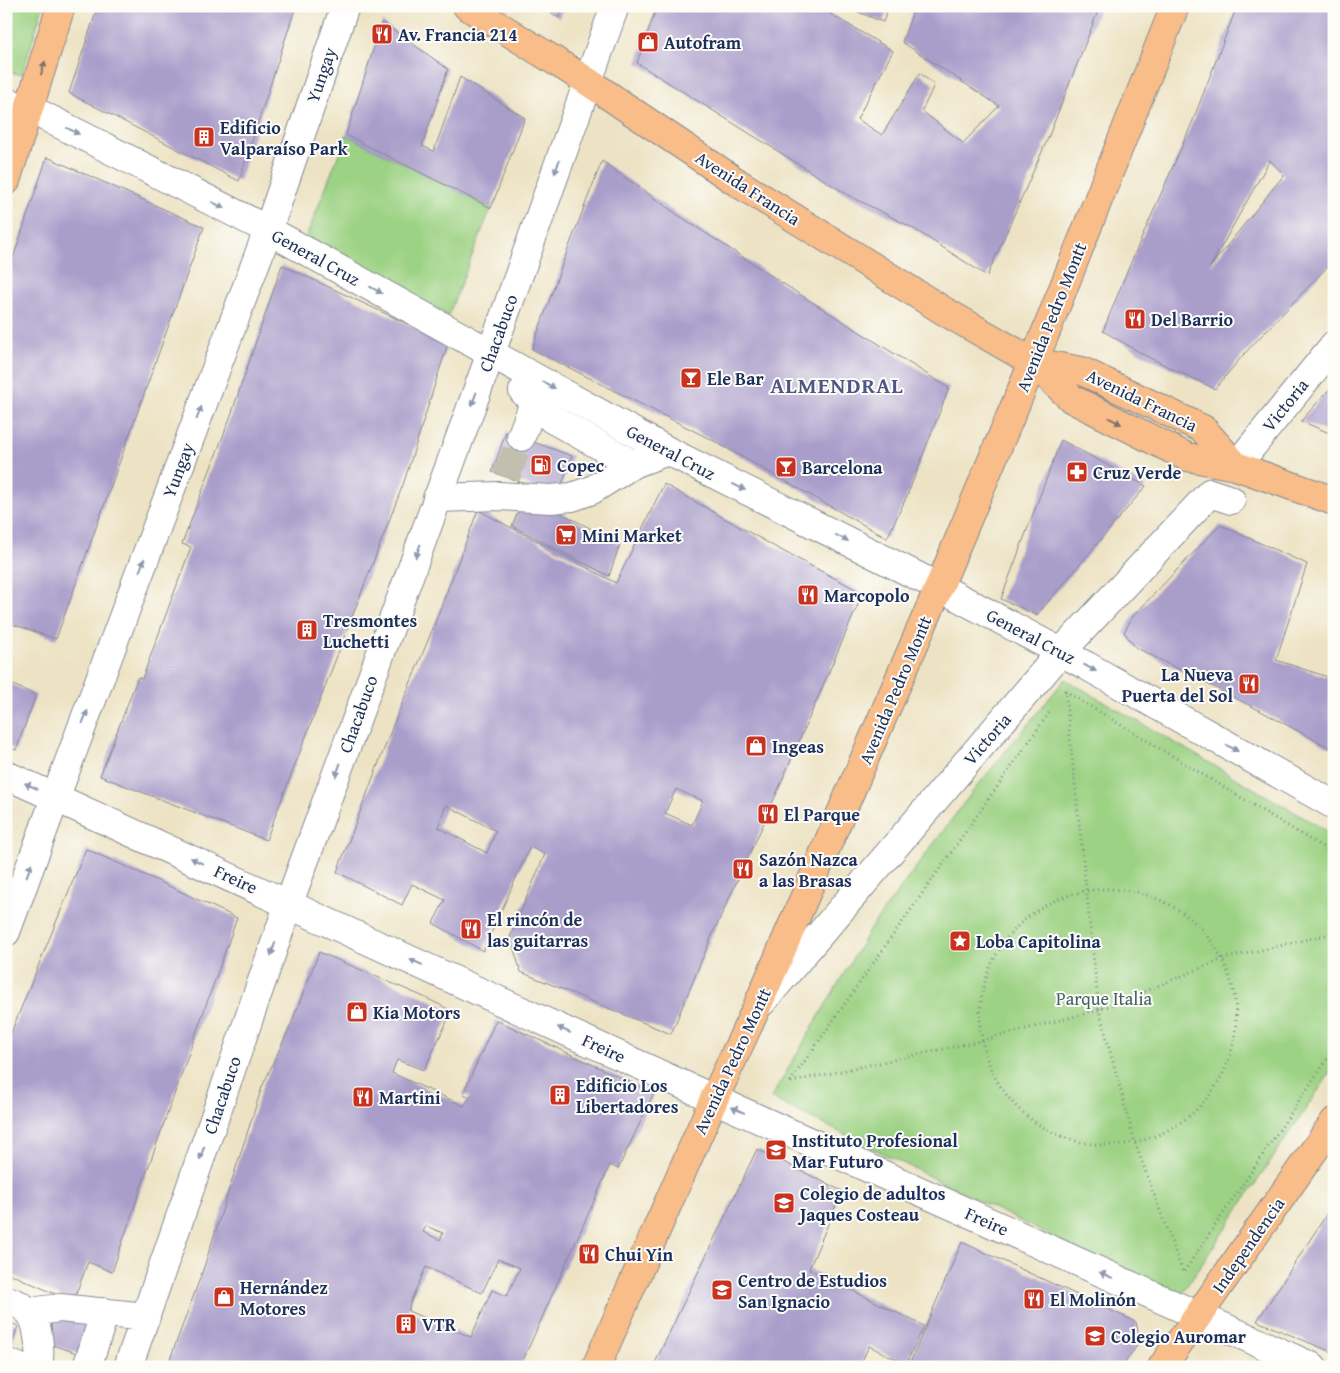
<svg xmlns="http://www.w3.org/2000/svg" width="1340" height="1373" viewBox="0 0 1340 1373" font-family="'Gentium Book Plus',serif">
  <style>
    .green { fill: #9cd283; stroke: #5c8070 }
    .building { fill: #a99dca; fill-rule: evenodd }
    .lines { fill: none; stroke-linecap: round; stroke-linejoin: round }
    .minor-tunnel { stroke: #c3bfb0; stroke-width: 28; stroke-dasharray: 28 14; stroke-linecap: butt }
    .minor-casing { stroke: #848991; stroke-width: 30 }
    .major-casing { stroke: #848991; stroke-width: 30 }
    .path { stroke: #848991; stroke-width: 3; stroke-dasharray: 1 4; stroke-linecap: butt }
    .minor { stroke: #fff; stroke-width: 28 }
    .major { stroke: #f8bd88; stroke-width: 28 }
    .oneway { fill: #7e6f71 }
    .oneway2 { fill: #8d97ae }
    .labels { text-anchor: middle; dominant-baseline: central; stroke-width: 4; stroke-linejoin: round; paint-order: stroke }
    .poi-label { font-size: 18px; font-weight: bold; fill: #1b2f5e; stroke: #fdfcf7; text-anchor: start }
    .street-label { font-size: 18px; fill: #1b2f5e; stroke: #fdfcf7 }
    .park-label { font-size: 18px; fill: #426069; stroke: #fdfcf7 }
    .district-label { font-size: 22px; font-weight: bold; letter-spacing: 1px; fill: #4d5684; stroke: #fdfcf7 }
  </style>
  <rect width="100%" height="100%" fill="#fdfcf7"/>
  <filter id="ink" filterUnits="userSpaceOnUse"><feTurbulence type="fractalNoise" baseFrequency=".02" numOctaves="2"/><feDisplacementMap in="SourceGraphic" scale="10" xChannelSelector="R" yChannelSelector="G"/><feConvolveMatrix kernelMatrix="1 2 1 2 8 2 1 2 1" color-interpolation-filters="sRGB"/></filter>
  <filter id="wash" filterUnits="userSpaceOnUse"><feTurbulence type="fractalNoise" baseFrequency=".0096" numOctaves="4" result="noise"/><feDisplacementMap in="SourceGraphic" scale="20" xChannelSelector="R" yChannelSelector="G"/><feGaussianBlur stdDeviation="1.12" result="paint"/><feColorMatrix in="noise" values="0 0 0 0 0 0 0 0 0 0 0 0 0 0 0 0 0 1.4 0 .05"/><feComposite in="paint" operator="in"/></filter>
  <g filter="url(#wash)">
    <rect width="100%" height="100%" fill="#ede3c4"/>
    <path class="green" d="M6,6H43L22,75L6,71Z
      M346,135L491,208L448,316L304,243Z
      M1065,679L1334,835V1067L1178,1299L771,1098L870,929L970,795Z"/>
    <g id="blocks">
      <path class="building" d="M98,6H296L239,181L69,93Z
        M542,6H563L559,18Z
        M657,6H817L893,51L857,119L882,135L920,73L934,85L922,111L963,143L999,106L902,42L915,6H1100L1048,138L987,276L911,227L848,195L637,63Z
        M844,6H889L883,22Z
        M1237,6H1334V260L1243,355L1215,389L1148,357L1103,331L1126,274L1192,123ZM1270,160L1284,175L1210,267Z
        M382,22L448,69L422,146L434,151L460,77L525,118L491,208L346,135Z
        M47,157L204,227L56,639L6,622V279Z
        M602,161L678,215L796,292L949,388L907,496L887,538L712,440L532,349L563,262Z
        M282,265L448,343L404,482L266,840L100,776L138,677L142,679L191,547L182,544L231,415Z
        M1334,384V435L1301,421Z
        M506,432L572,456L558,496L492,472Z
        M1061,440L1146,486L1037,615L1001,599Z
        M664,484L777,548L863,593L762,827L713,933L671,1034L521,972L510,937L545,854L530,847L483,951L433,923L445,900L412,884L402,905L337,872L394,723L431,633L478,510L616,583ZM676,789L703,801L692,825L665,813ZM446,805L496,831L487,853L438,827Z
        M544,504L620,544L609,576L512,526L518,512Z
        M1220,525L1307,564L1276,660L1334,679V750L1255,708L1135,647L1124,632L1134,615Z
        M6,682L36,695L16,750L6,746Z
        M86,849L156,880L237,918L142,1185L112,1272L88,1262L73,1302L6,1272V1045Z
        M319,952L424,997L452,1011L424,1070L397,1060L392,1073L464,1106L470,1097L463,1094L496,1020L654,1093L618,1169L610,1165L520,1367H167L202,1273L262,1087L290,1027ZM426,1226L443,1233L440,1240L423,1232ZM498,1259L520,1268L507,1296L492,1290L471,1337L408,1311L412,1298L426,1267L482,1293Z
        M757,1149L842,1191L809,1269L924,1326L906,1364L869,1346L859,1367H653Z
        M1334,1203V1353L1257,1321Z
        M962,1242L1136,1322L1140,1341L1122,1367H908Z
        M56,1311L90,1322L80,1354L46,1343Z
        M6,1321L18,1326L7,1358H6Z"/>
    </g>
  </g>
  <g filter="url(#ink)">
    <use href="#blocks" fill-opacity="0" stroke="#848991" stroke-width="1"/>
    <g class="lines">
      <path class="minor-tunnel" d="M506,477L521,437"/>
      <g class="minor-casing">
        <path id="minor" d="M6,102L30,109L268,230L668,451L939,587L1087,666L1334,805
          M534,403L552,419L633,464
          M521,437L534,403L523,391
          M1236,466L1334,345
          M437,498L499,496L551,499L572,497L592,490L633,464L668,451
          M6,775L714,1099L1313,1367
          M6,932L56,796L268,230L345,6
          M762,1002L1061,652L1210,493L1231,500
          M6,1300C14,1302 21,1305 27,1310C39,1320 41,1353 38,1367
          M30,1312L60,1308L146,1317
          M6,1362L18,1367
          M87,1367L105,1312
          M128,1367L289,903L491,353L615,6"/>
      </g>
      <g class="major-casing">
        <path id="major" d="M467,6L587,81L738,183L944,311L1033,362L1072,399L1187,457L1236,466L1334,501
          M6,181L61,6
          M1033,362L1082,371L1203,429L1236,466
          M596,1367L714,1099L756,1009L939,587L1047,329L1175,6
          M1162,1367L1334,1122"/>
      </g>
      <path class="path" d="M1065,690L1099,1010L1135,1143L1183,1273L1334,1049
        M1065,691L1334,854
        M980 1017a128 128 0 1 1 256 0a128 128 0 1 1-256 0Z
        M790,1082L1051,710
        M791,1082L980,1041L1099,1010L1223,959L1334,933"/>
      <use href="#minor" class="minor"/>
      <use href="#major" class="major"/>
    </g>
    <defs><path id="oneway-solid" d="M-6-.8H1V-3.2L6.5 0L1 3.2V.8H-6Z" transform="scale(1.25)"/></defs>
    <g class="oneway">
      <use href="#oneway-solid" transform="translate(43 68) rotate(-73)"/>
      <use href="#oneway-solid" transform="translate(1115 421) rotate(27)"/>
    </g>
    <g class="oneway2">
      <use href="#oneway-solid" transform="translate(73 131) rotate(27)"/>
      <use href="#oneway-solid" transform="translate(557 167) rotate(109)"/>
      <use href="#oneway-solid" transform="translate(218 205) rotate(27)"/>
      <use href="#oneway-solid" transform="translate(376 290) rotate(29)"/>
      <use href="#oneway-solid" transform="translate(549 385) rotate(29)"/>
      <use href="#oneway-solid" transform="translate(474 399) rotate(110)"/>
      <use href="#oneway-solid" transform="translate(199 413) rotate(-69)"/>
      <use href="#oneway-solid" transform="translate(739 487) rotate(27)"/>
      <use href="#oneway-solid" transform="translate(842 538) rotate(26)"/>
      <use href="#oneway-solid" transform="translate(418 551) rotate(110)"/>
      <use href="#oneway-solid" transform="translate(142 565) rotate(-69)"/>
      <use href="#oneway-solid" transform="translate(1090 668) rotate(29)"/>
      <use href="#oneway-solid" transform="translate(85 717) rotate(-69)"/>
      <use href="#oneway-solid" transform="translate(1232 748) rotate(29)"/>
      <use href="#oneway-solid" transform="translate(338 770) rotate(110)"/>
      <use href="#oneway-solid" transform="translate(31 786) rotate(-156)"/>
      <use href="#oneway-solid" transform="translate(197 861) rotate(-155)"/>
      <use href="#oneway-solid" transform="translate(29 870) rotate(-70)"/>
      <use href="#oneway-solid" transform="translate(273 949) rotate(109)"/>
      <use href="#oneway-solid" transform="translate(416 962) rotate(-155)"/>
      <use href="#oneway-solid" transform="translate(564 1030) rotate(-155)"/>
      <use href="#oneway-solid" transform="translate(738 1110) rotate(-156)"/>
      <use href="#oneway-solid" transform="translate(202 1153) rotate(109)"/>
      <use href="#oneway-solid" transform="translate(1106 1275) rotate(-156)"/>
    </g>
  </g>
  <defs>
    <g id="restaurant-square" transform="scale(1.125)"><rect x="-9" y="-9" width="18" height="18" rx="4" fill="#c8321e" stroke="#fdfcf7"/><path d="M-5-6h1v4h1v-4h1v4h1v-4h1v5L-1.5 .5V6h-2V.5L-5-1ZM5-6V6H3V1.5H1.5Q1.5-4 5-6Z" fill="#fff"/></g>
    <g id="shop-square" transform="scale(1.125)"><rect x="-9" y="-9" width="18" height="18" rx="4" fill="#c8321e" stroke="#fdfcf7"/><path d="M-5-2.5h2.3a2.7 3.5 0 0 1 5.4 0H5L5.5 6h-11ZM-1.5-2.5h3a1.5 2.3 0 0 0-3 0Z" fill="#fff"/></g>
    <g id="building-square" transform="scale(1.125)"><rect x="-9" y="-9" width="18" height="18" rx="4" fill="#c8321e" stroke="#fdfcf7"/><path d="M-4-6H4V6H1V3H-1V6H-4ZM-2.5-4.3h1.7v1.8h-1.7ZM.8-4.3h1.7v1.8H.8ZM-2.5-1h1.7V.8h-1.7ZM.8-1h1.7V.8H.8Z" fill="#fff"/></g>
    <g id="bar-square" transform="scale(1.125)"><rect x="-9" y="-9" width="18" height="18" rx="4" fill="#c8321e" stroke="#fdfcf7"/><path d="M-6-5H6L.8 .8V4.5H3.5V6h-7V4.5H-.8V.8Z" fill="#fff"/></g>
    <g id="fuel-square" transform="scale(1.125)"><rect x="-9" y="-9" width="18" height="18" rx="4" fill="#c8321e" stroke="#fdfcf7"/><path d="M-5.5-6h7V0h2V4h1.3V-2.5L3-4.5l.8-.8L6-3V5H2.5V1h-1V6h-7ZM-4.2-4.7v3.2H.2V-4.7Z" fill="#fff"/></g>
    <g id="pharmacy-square" transform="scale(1.125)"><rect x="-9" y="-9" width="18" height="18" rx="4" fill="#c8321e" stroke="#fdfcf7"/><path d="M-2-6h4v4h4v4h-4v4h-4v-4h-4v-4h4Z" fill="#fff"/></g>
    <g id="supermarket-square" transform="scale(1.125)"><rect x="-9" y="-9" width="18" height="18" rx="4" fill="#c8321e" stroke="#fdfcf7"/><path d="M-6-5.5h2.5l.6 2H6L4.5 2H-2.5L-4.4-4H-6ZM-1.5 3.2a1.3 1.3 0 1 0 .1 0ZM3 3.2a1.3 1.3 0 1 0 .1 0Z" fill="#fff"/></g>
    <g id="sight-square" transform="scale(1.125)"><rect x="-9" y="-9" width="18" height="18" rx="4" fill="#c8321e" stroke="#fdfcf7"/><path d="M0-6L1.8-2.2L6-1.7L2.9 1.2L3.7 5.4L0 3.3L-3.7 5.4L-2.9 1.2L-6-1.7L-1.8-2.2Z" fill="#fff"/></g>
    <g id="university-square" transform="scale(1.125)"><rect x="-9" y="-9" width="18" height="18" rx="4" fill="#c8321e" stroke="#fdfcf7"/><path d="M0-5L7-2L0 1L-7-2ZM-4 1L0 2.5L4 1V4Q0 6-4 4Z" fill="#fff"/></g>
    <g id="school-square" transform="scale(1.125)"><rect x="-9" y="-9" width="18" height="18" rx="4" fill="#c8321e" stroke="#fdfcf7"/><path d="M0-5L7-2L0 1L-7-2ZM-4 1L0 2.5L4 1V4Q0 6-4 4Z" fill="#fff"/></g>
  </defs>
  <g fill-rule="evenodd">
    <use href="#restaurant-square" x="382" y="34"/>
    <use href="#shop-square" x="648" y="42"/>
    <use href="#building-square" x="204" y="137"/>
    <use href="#restaurant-square" x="1135" y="319"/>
    <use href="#bar-square" x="691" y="378"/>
    <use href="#fuel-square" x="541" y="465"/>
    <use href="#bar-square" x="786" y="467"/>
    <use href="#pharmacy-square" x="1077" y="472"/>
    <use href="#supermarket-square" x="566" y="535"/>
    <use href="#restaurant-square" x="808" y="595"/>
    <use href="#building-square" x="307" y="630"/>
    <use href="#restaurant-square" x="1249" y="684"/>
    <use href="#shop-square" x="756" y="746"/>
    <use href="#restaurant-square" x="768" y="814"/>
    <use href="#restaurant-square" x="743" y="869"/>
    <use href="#restaurant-square" x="471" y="929"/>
    <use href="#sight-square" x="960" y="941"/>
    <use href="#shop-square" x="357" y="1012"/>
    <use href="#building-square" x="560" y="1095"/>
    <use href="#restaurant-square" x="363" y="1097"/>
    <use href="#university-square" x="776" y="1150"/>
    <use href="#school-square" x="784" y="1203"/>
    <use href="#restaurant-square" x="589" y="1254"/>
    <use href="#school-square" x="722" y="1290"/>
    <use href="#shop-square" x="224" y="1297"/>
    <use href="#restaurant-square" x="1034" y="1299"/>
    <use href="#building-square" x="406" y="1324"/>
    <use href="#school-square" x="1095" y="1336"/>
  </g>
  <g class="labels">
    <g class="poi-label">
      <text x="398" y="34">Av. Francia 214</text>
      <text x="664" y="42">Autofram</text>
      <text x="220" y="127">Edificio<tspan x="220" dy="21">Valparaíso Park</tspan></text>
      <text x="1151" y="319">Del Barrio</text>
      <text x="707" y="378">Ele Bar</text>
      <text x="557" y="465">Copec</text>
      <text x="802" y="467">Barcelona</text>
      <text x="1093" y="472">Cruz Verde</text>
      <text x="582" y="535">Mini Market</text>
      <text x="824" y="595">Marcopolo</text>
      <text x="323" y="620">Tresmontes<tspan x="323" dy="21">Luchetti</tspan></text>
      <text x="1233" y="674" text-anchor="end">La Nueva<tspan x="1233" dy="21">Puerta del Sol</tspan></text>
      <text x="772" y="746">Ingeas</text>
      <text x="784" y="814">El Parque</text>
      <text x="759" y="859">Sazón Nazca<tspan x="759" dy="21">a las Brasas</tspan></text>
      <text x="487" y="919">El rincón de<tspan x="487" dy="21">las guitarras</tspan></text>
      <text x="976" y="941">Loba Capitolina</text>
      <text x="373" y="1012">Kia Motors</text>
      <text x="576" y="1085">Edificio Los<tspan x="576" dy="21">Libertadores</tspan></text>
      <text x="379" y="1097">Martini</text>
      <text x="792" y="1140">Instituto Profesional<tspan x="792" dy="21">Mar Futuro</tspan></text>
      <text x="800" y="1193">Colegio de adultos<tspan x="800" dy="21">Jaques Costeau</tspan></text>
      <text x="605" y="1254">Chui Yin</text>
      <text x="738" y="1280">Centro de Estudios<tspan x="738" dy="21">San Ignacio</tspan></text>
      <text x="240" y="1287">Hernández<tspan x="240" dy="21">Motores</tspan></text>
      <text x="1050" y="1299">El Molinón</text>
      <text x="422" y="1324">VTR</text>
      <text x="1111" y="1336">Colegio Auromar</text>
    </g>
    <g class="street-label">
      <text transform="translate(321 75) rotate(-71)">Yungay</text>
      <text transform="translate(748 188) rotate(33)">Avenida Francia</text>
      <text transform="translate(316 257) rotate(29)">General Cruz</text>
      <text transform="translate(1051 317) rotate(-68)">Avenida Pedro Montt</text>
      <text transform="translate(498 333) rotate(-70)">Chacabuco</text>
      <text transform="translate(1142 400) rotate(26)">Avenida Francia</text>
      <text transform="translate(1285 405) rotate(-51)">Victoria</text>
      <text transform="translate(671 452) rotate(28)">General Cruz</text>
      <text transform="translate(178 470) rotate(-69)">Yungay</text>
      <text transform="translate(1031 636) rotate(28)">General Cruz</text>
      <text transform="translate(895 690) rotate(-67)">Avenida Pedro Montt</text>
      <text transform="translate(358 714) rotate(-70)">Chacabuco</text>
      <text transform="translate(987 739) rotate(-49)">Victoria</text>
      <text transform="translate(236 879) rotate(25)">Freire</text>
      <text transform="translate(604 1048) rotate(25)">Freire</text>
      <text transform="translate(732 1061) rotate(-65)">Avenida Pedro Montt</text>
      <text transform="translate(222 1095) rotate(-71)">Chacabuco</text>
      <text transform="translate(987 1221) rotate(24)">Freire</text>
      <text transform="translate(1248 1245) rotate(-55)">Independencia</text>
    </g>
    <g class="park-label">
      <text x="1104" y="998">Parque Italia</text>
    </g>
    <g class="district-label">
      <text x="837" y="385">ALMENDRAL</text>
    </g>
  </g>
  <rect width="1340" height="1373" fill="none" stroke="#fdfcf7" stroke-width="25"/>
</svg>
